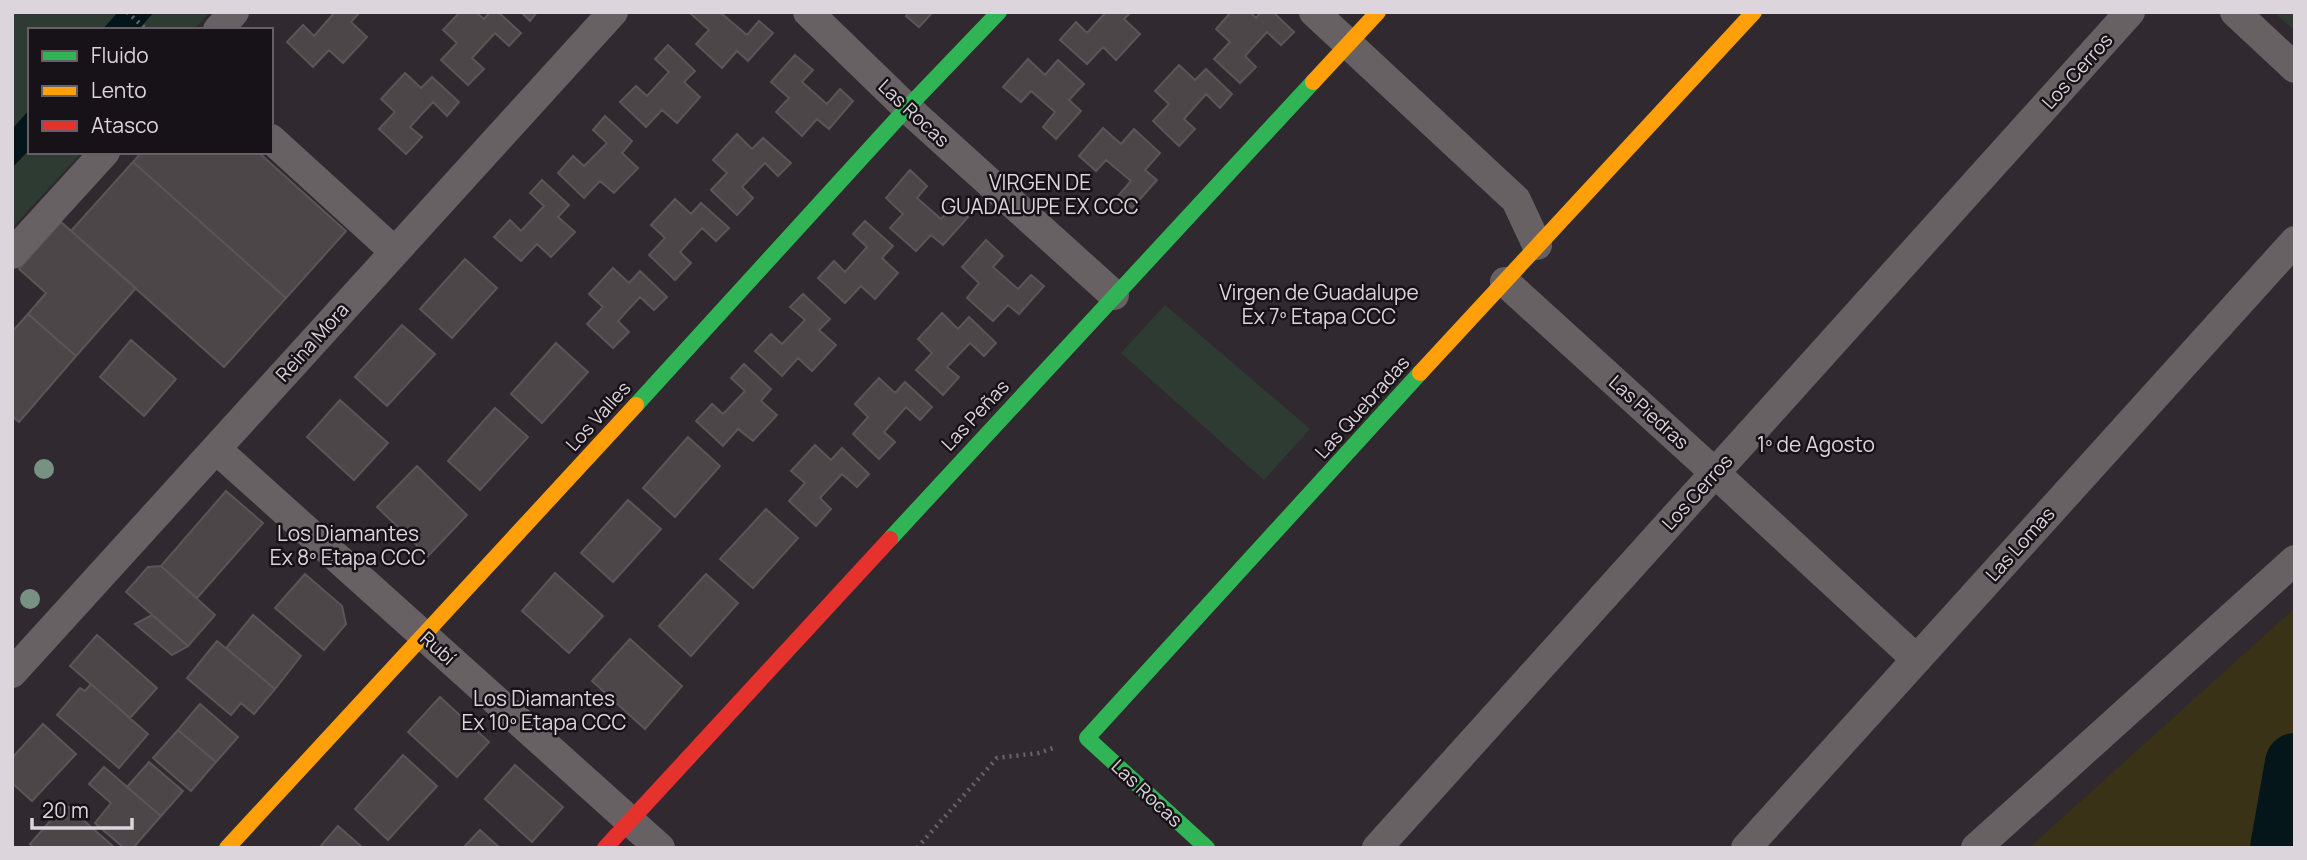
<svg xmlns="http://www.w3.org/2000/svg" width="2307" height="860" viewBox="0 0 2307 860" font-family="Manrope,sans-serif">
  <style>
    .green { fill: #2d3b33 }
    .sand { fill: #3a3216 }
    .water { fill: #041619 }
    .lines { fill: none; stroke-linecap: round; stroke-linejoin: round }
    .river { stroke: #041619; stroke-width: 60 }
    .building { fill: #4c4648; stroke: #5b5556; stroke-width: 2 }
    .path { stroke: #696567; stroke-width: 4.5; stroke-dasharray: 2 5; stroke-linecap: butt }
    .street { stroke: #676164; stroke-width: 30 }
    .fast { stroke: #30b455; stroke-width: 16 }
    .slow { stroke: #ff9f0a; stroke-width: 16 }
    .jam { stroke: #e5322d; stroke-width: 16 }
    .tree { fill: #779282 }
    .labels { text-anchor: middle; dominant-baseline: central; stroke-width: 5; stroke-linejoin: round; paint-order: stroke }
    .street-label { font-size: 19px; fill: #dcd5dc; stroke: #171217 }
    .neighbourhood-label { font-size: 21px; fill: #dcd5dc; stroke: #171217 }
  </style>
  <rect width="100%" height="100%" fill="#302a30"/>
  <path class="green" d="M12,12H210L194,30H30V152H82L12,228Z
    M2274,12H2295V31Z
    M1165,305L1310,429L1264,480L1121,353Z"/>
  <path class="sand" d="M2295,608V848H2029Z"/>
  <path class="water" d="M118,12H154L138,30H102Z
    M30,109V149L12,168V129Z
    M2295,763V848H2280Z"/>
  <g class="lines">
    <path class="river" d="M2280,848L2295,763"/>
  </g>
  <path class="building" d="M335,12H360L351,22L367,37L343,63L329,50L313,67L287,42L303,25L314,36Z
    M460,12H476L484,19L490,12H498L521,33L509,46L495,33L472,58L484,69L468,85L441,60L457,43L443,30Z
    M521,12H537L530,21Z
    M693,12H724L722,14L747,35L759,21L773,33L748,61L737,51L722,68L696,44L709,30L691,14Z
    M909,12H933L919,27L906,16Z
    M1106,12H1131L1124,19L1140,34L1116,60L1103,47L1087,64L1060,40L1076,22L1087,33Z
    M1231,12H1250L1256,18L1261,12H1273L1294,32L1281,45L1267,32L1245,56L1256,67L1240,83L1214,59L1230,42L1216,29Z
    M668,45L695,71L684,82L700,97L677,123L662,110L646,127L620,102L636,86L647,96L669,72L655,59Z
    M795,55L813,70L802,82L827,104L840,89L853,101L829,129L817,119L802,136L776,112L789,98L771,82Z
    M1028,59L1045,75L1058,60L1084,84L1069,100L1081,111L1056,139L1043,127L1055,112L1031,91L1021,102L1003,87Z
    M1179,65L1195,80L1206,69L1232,94L1220,108L1206,94L1184,119L1195,129L1179,146L1153,121L1169,104L1155,91Z
    M405,73L421,88L432,77L459,102L447,116L433,102L410,127L422,137L406,154L379,129L395,112L381,99Z
    M605,116L632,141L622,153L638,168L614,193L600,181L584,198L558,173L573,156L584,166L607,143L593,130Z
    M1103,128L1121,144L1134,129L1160,153L1145,170L1157,180L1132,208L1118,196L1131,181L1106,160L1096,171L1079,156Z
    M737,134L752,149L763,138L791,163L778,176L765,163L742,187L753,198L737,215L711,190L727,173L713,160Z
    M142,152H258L346,231L286,298L133,162Z
    M133,162L286,298L224,367L71,231Z
    M910,170L927,186L917,198L941,219L954,205L968,217L943,245L931,235L916,251L890,228L903,214L886,198Z
    M542,180L569,205L558,217L575,232L551,257L537,244L521,261L494,237L510,220L521,231L544,206L530,193Z
    M675,199L691,214L701,203L729,228L716,241L702,228L680,252L691,263L675,280L649,255L665,238L651,225Z
    M865,221L893,246L882,258L898,273L875,299L861,286L845,303L818,278L834,261L845,272L867,247L853,234Z
    M61,222L136,288L76,356L28,314L46,293L19,269Z
    M986,240L1003,256L993,267L1018,289L1031,275L1044,286L1019,314L1008,305L993,321L967,298L979,283L962,267Z
    M465,259L497,288L452,338L420,309Z
    M613,268L629,283L640,271L667,297L654,310L640,297L618,321L629,332L613,348L587,324L603,307L589,294Z
    M803,294L830,319L819,330L836,345L812,371L798,358L782,376L755,351L771,334L782,344L805,320L790,307Z
    M942,313L958,329L969,317L996,343L984,356L970,343L947,367L959,377L943,395L916,370L932,353L918,339Z
    M28,314L76,356L19,422L12,416V332Z
    M402,325L435,354L387,406L355,377Z
    M131,340L176,379L144,416L100,377Z
    M556,343L588,372L542,423L511,394Z
    M744,364L771,389L761,401L777,415L753,441L738,429L723,446L696,421L712,404L723,414L745,391L731,378Z
    M879,378L895,393L905,382L932,407L920,420L906,407L884,432L895,442L879,459L853,434L868,417L855,404Z
    M340,400L388,443L354,480L307,437Z
    M495,408L528,437L480,490L448,461Z
    M688,437L720,466L675,517L643,488Z
    M815,445L831,460L842,448L869,474L857,487L842,474L820,498L831,509L816,526L789,501L805,483L791,471Z
    M417,466L467,515L428,556L377,507Z
    M226,491L263,523L197,598L161,566Z
    M628,500L661,529L613,582L581,553Z
    M766,509L798,538L753,588L720,559Z
    M161,566L215,615L188,646L126,592L148,567Z
    M555,573L603,616L569,653L522,611Z
    M305,574L342,606L346,624L324,650L275,608Z
    M706,574L738,603L691,656L659,626Z
    M152,615L188,646L172,655L135,624Z
    M253,615L301,656L275,689L226,648Z
    M97,635L157,688L130,718L70,666Z
    M630,639L682,686L645,729L592,681Z
    M217,641L275,689L254,714L241,703L231,715L187,678Z
    M91,684L148,734L119,768L57,715L80,688L85,691Z
    M440,697L489,742L457,777L408,732Z
    M200,704L238,737L216,762L178,730Z
    M43,724L76,754L32,801L12,783V758Z
    M178,730L216,762L191,791L153,758Z
    M403,755L437,786L388,840L355,809Z
    M149,762L183,791L161,816L127,787Z
    M515,765L563,807L532,842L485,799Z
    M104,767L161,816L133,848H124L95,823L111,803L89,784Z
    M65,804L115,848H34L30,844Z
    M338,826L363,848H319Z
    M480,830L500,848H463Z"/>
  <g class="lines">
    <path class="path" d="M127,12L147,30
      M917,848L997,758L1039,753L1053,748"/>
    <path class="street" d="M808,12L907,108L1114,295
      M1314,12L1516,200L1537,245
      M2235,12L2295,68
      M218,30L234,12
      M271,139L394,251
      M12,254L105,152
      M1505,282L1715,473L1915,658
      M216,449L660,848
      M12,673L613,12
      M1377,848L2130,12
      M1746,848L2295,241
      M1976,848L2295,560"/>
    <path class="fast" d="M636,405L907,108L999,12
      M890,539L1313,82
      M1207,848L1087,738L1420,373"/>
    <path class="slow" d="M1313,82L1378,12
      M1420,373L1754,12
      M227,848L636,405"/>
    <path class="jam" d="M605,848L890,539"/>
  </g>
  <g class="tree">
    <circle cx="44" cy="469" r="10"/>
    <circle cx="30" cy="599" r="10"/>
  </g>
  <g class="labels">
    <g class="street-label">
      <text transform="translate(2077 71) rotate(-48)">Los Cerros</text>
      <text transform="translate(914 113) rotate(43)">Las Rocas</text>
      <text transform="translate(312 342) rotate(-48)">Reina Mora</text>
      <text transform="translate(1362 407) rotate(-48)">Las Quebradas</text>
      <text transform="translate(1649 412) rotate(42)">Las Piedras</text>
      <text transform="translate(975 415) rotate(-47)">Las Peñas</text>
      <text transform="translate(598 416) rotate(-48)">Los Valles</text>
      <text transform="translate(1697 492) rotate(-48)">Los Cerros</text>
      <text transform="translate(2020 544) rotate(-48)">Las Lomas</text>
      <text transform="translate(438 648) rotate(42)">Rubí</text>
      <text transform="translate(1147 793) rotate(43)">Las Rocas</text>
    </g>
    <g class="neighbourhood-label">
      <text x="1040" y="182">VIRGEN DE<tspan x="1040" dy="24">GUADALUPE EX CCC</tspan></text>
      <text x="1319" y="292">Virgen de Guadalupe<tspan x="1319" dy="24">Ex 7º Etapa CCC</tspan></text>
      <text x="1816" y="444">1º de Agosto</text>
      <text x="348" y="533">Los Diamantes<tspan x="348" dy="24">Ex 8º Etapa CCC</tspan></text>
      <text x="544" y="698">Los Diamantes<tspan x="544" dy="24">Ex 10º Etapa CCC</tspan></text>
    </g>
  </g>
  <rect width="2307" height="860" fill="none" stroke="#dcd5dc" stroke-width="28"/>
  <rect x="28" y="28" width="245" height="126" fill="#171217" stroke="#666066" stroke-width="2"/>
  <rect x="42" y="51" width="35" height="10" fill="#30b455" stroke="#666066" stroke-width="2"/>
  <text x="91" y="63" font-size="21" fill="#dcd5dc">Fluido</text>
  <rect x="42" y="86" width="35" height="10" fill="#ff9f0a" stroke="#666066" stroke-width="2"/>
  <text x="91" y="98" font-size="21" fill="#dcd5dc">Lento</text>
  <rect x="42" y="121" width="35" height="10" fill="#e5322d" stroke="#666066" stroke-width="2"/>
  <text x="91" y="133" font-size="21" fill="#dcd5dc">Atasco</text>
  <path d="M32 818v10h100v-10" fill="none" stroke="#dcd5dc" stroke-width="3.5"/>
  <text x="42" y="818" font-size="21" fill="#dcd5dc" stroke="#171217" stroke-width="5" paint-order="stroke">20 m</text>
</svg>
